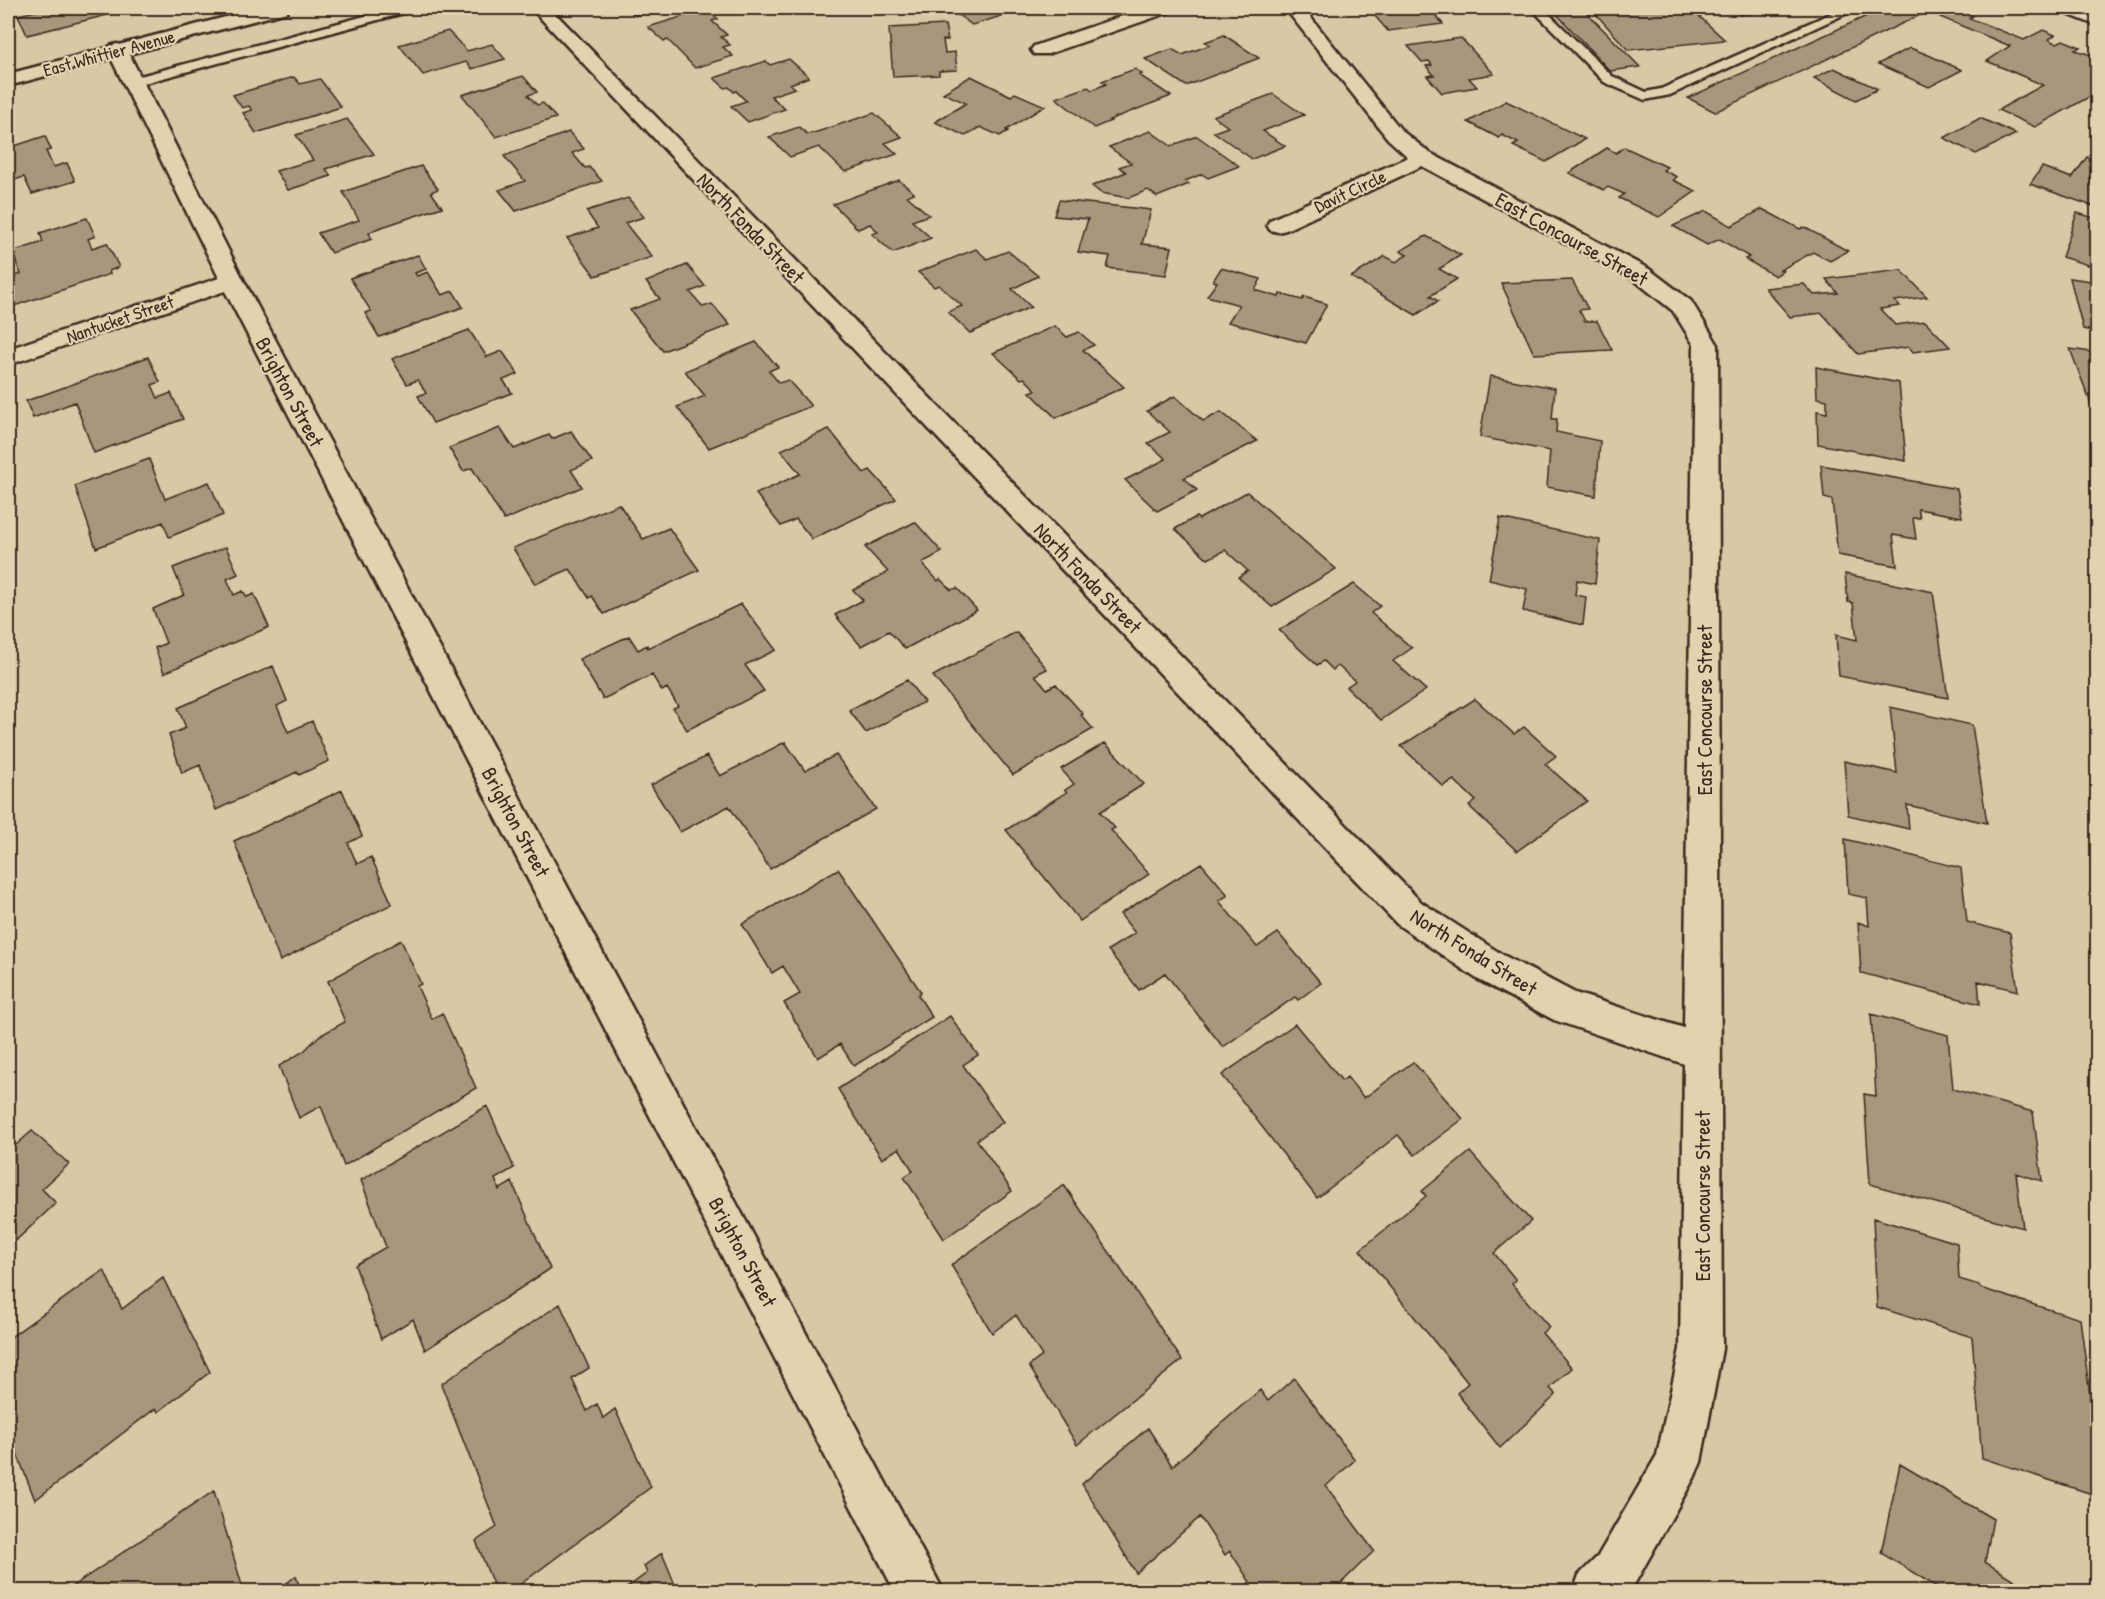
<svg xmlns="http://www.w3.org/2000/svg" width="2105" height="1599" viewBox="0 0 2105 1599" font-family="'Patrick Hand',sans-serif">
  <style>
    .building { fill: #a8977c; stroke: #3b2a1e; stroke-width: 1.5 }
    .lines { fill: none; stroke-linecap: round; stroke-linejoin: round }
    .service-casing { stroke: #3b2a1e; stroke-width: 5 }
    .minor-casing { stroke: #3b2a1e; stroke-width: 5 }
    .tertiary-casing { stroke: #3b2a1e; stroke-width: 5 }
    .primary-casing { stroke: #3b2a1e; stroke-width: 5 }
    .service { fill: #e4d1af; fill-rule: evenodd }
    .minor { fill: #e4d1af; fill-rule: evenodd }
    .tertiary { fill: #e4d1af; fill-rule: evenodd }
    .primary { fill: #e4d1af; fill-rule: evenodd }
    .labels { text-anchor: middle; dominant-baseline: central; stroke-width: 4.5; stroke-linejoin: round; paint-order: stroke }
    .far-street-label { font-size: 18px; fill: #3b2a1e; stroke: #e4d1af }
    .street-label { font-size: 21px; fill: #3b2a1e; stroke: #e4d1af }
  </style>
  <rect width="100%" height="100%" fill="#dac7a6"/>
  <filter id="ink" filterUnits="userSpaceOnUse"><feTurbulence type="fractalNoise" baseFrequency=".0167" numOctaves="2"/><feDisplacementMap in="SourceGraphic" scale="12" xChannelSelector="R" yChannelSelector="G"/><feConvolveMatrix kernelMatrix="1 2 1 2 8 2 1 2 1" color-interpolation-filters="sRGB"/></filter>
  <g filter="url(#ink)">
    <path class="building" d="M49,8H107L111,14L27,35L18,15Z
      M116,8H153L145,13Z
      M627,8H662L635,16Z
      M968,8H995L1005,15L972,25L954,12Z
      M1376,8H1429L1443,24L1388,31L1373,14L1380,12Z
      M1551,8H1582L1640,67L1610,71Z
      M1587,8H1690L1725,40L1628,50L1596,14Z
      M1717,8H1803L1766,12L1762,8L1753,9L1757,13L1739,15L1735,12L1723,13Z
      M1884,8H1935L1715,112L1688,98Z
      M707,9L718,19L712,21L727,35L721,37L730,45L723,47L733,56L695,68L668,40L664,41L648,27Z
      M1956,9L1973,16L1969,18L2024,40L2043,30L2055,35L2049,39L2053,42L2057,43L2063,40L2080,47L2075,50L2098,57V92L2035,127L1998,110L2043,85L1987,61L2010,46L1940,17Z
      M945,25L948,40H943L945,53L955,52L957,70L939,71V75L893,77L889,28Z
      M448,31L467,51L492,44L505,59L472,69L466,62L423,75L399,45Z
      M1224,35L1259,58L1186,86L1145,59L1172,49L1182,55L1210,45L1205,42Z
      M1461,38L1494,74L1469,78L1477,87L1442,93L1427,76L1434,75L1426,66L1432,65L1429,61L1422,62L1408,46Z
      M1910,48L1926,54L1962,70L1929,87L1878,64Z
      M789,59L809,77L790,84L795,88L771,96L785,109L748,122L731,106L746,101L736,91L734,92L729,87L725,88L714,78L766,61L770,65Z
      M1834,68L1878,89L1856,100L1814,78Z
      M1135,69L1142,74L1139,75L1171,96L1109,120L1111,121L1094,128L1056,98L1088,87L1092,90L1106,84L1102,81Z
      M523,76L537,92L528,95L537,105L543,103L556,118L496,137L462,95Z
      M971,76L1011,96L1015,93L1045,106L1006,130L1008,131L1000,136L980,127L965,136L935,122L966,103L943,93Z
      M294,77L300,84L320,79L341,107L256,133L243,113L252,110L249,106L242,108L233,95Z
      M1273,94L1304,115L1263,131L1285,146L1252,159L1214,132L1228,127L1213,116Z
      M1506,101L1585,139L1546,162L1513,146L1518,143L1502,135L1499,138L1468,122Z
      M874,113L902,137L885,143L897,154L845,172L819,147L790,157L769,137L799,127L807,134L814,133Z
      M1980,118L2016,134L1976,154L1944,138Z
      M347,119L374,154L326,169L331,176L288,190L276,171L313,160L296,135Z
      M1150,131L1171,146L1197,136L1239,166L1208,178L1202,174L1185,181L1189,184L1157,197L1148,190L1128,198L1101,193L1092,186L1126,172L1119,167L1131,163L1109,147Z
      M569,132L584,149L572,153L585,168L589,167L602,181L516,211L499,190L525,181L504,156Z
      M45,136L51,150L46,151L53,167L67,163L75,181L32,194L24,177L8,182V148Z
      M1624,147L1667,167L1663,170L1677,177L1673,180L1696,191L1659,217L1619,198L1624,194L1608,187L1604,190L1569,173L1607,148L1616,153Z
      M2087,157L2098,161V208L2030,184L2042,167L2072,178Z
      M421,166L438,189L431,192L442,207L376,229L369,233L372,239L331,253L318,233L359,220L343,192Z
      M899,180L914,193L907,196L929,215L912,221L931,238L893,253L872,234L878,232L870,224L858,229L833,204Z
      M628,198L644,217L625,223L652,257L595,276L567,238L598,228L586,211Z
      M1059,200L1151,210L1142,244L1172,247L1166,275L1107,268L1110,256L1078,252L1088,219L1054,216Z
      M1762,209L1800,229L1804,227L1848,251L1830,261L1813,252L1780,270L1783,271L1775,276L1745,259L1749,257L1720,239L1707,245L1673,226L1706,211L1731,226Z
      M2077,213L2098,219V268L2062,257Z
      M87,218L95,236L88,239L92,248L107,243L119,267L109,271L110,274L8,308V278L21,274L12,252L43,242L40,233Z
      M1426,236L1461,255L1439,269L1457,279L1430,296L1438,301L1416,315L1351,277L1385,256L1396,262L1407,255L1400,251Z
      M976,249L987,259L1008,251L1038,276L1012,289L1031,307L970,333L948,312L962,306L939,285L934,287L918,272Z
      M418,255L426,269L415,273L417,276L428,272L442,295L453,291L463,307L379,337L365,313L371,311L350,278Z
      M687,265L705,286L690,292L703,307L712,304L730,325L663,351L630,310L660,299L646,282Z
      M1221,268L1261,279L1255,290L1279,297L1280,294L1302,300L1304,297L1327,304L1306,343L1228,322L1239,305L1207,296L1217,282L1213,281Z
      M1901,270L1927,297L1894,301L1900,306L1880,309L1895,325L1925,321L1950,347L1913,352L1909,347L1858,354L1822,313L1790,317L1765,288L1804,284L1814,295L1838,293L1826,279Z
      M2070,278L2098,282V332L2083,329Z
      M1572,280L1588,309L1579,310L1585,321H1597L1612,350L1534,354L1501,283Z
      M1055,326L1067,337L1079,332L1094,345L1083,350L1124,387L1056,418L1030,392L1036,390L1024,378L1021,379L993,353Z
      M469,330L487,357L502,351L518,374L503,380L512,393L433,423L418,396L426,393L418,380L407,384L392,359Z
      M756,342L778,367L769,371L779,383L788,380L811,406L709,448L677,407L705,396L685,371Z
      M2070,349L2098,353V417H2096Z
      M148,357L160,382L152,385L158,398L171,393L183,419L94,453L75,402L33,418L26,401Z
      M1816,367L1899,383L1906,461L1818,444L1817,411L1827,413V400L1817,398Z
      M1490,376L1555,388L1552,419H1557L1556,432L1600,441L1596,496L1547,487L1550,451L1480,437Z
      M1175,396L1203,421L1221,412L1257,441L1184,478L1197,490L1157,511L1125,480L1166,459L1148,443L1170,432L1147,411Z
      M500,428L514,449L549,435L552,439L571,431L592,461L571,470L582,487L504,520L472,468L463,471L449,448Z
      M829,429L864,473L870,470L896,499L812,539L796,519L781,526L756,494L800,474L781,450Z
      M149,459L165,499L209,482L223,515L169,537L163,522L96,548L75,486Z
      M1821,465L1957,489L1962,517L1918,509L1920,518H1913L1916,539L1893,535L1897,566L1838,555L1832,500L1824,498Z
      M1247,492L1336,569L1272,607L1238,577L1248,571L1225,550L1208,559L1175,529L1196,517L1199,519Z
      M619,504L643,539L669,528L699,570L604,614L592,596L589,598L570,569L535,584L513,548Z
      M1500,518L1600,540L1595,584L1577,580L1575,595L1586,597L1583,625L1523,611L1527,589L1489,580Z
      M915,522L942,552L922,563L938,581L940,579L951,590L957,588L977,610L905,649L889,631L861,646L835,615L863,600L853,590L888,572L865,547Z
      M226,547L238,574L227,579L234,595L243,591L247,597L254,594L269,627L164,673L155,648L166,643L153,609L184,595L173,568Z
      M1845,574L1933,592L1948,698L1839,676L1836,635L1857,640L1853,603L1848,602Z
      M1354,584L1380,606L1371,613L1412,648L1393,661L1426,690L1381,720L1346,687L1355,681L1338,666L1333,670L1324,661L1317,665L1279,630Z
      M741,604L776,650L745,665L764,691L687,730L673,708L678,706L667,688L662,691L652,675L603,699L579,659L629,636L638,650L647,645L648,648Z
      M1016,632L1047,669L1035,675L1047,689L1056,684L1083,714L1081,715L1093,729L1013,775L933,676Z
      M273,666L287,701L277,706L288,732L312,721L329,761L299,775L297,772L216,810L200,765L182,773L169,735L186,728L178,708Z
      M907,680L924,702L866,733L849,710Z
      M1475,699L1514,734L1524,727L1556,756L1545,764L1587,801L1517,851L1469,806L1476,801L1454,780L1443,786L1401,746Z
      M1890,707L1972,725L1987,823L1907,805L1909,829L1848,815L1844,761L1897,773Z
      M785,742L805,771L836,755L876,809L770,869L729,806L680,832L651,785L707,756L720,776Z
      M1105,743L1144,784L1100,812L1115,828L1111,830L1149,874L1080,921L1006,830L1067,792L1065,790L1074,784L1061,769Z
      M342,790L362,836L348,843L357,864L371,857L392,904L280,961L234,841Z
      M1845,839L1961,868L1967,922L2010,933L2018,991L1978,981L1980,1004L1861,973L1858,922L1869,926L1867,898L1848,894Z
      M1201,863L1228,895L1219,901L1257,947L1278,933L1321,983L1298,1000L1295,997L1223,1047L1165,973L1139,990L1108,950L1135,933L1120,914Z
      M838,869L921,992L918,995L932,1017L854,1066L840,1044L818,1058L784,1003L800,994L783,966L772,973L742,924Z
      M401,940L421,984L417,986L432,1019L442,1013L476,1088L344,1166L321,1106L299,1118L279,1066L304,1051L319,1036L345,1022L328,981Z
      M1871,1014L1948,1035L1953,1089L2033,1112L2042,1181L2016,1173L2023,1228L1870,1184L1864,1094L1876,1096Z
      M950,1016L978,1055L963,1065L1003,1122L977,1140L1012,1191L944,1239L904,1177L913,1171L899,1148L882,1159L838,1089Z
      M1295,1024L1342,1081L1347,1077L1364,1098L1413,1062L1463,1119L1415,1155L1398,1135L1317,1198L1222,1075Z
      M487,1106L514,1168L495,1179L499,1190L512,1182L550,1269L425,1350L413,1319L381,1339L355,1265L386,1247L361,1180Z
      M32,1131L69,1164L42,1189L56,1203L8,1248L11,1250L8,1254V1152Z
      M1470,1152L1531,1221L1494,1253L1516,1280L1512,1284L1549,1327L1542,1333L1572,1368L1550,1388L1556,1395L1500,1448L1457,1393L1468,1383L1360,1250L1426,1196L1422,1191Z
      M1064,1185L1182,1360L1077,1445L1029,1366L1042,1356L1016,1315L992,1333L951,1265Z
      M1873,1218L1957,1243L1959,1279L1979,1285L1980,1288L2080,1319L2098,1456V1496L1982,1458L1972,1337L1877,1307Z
      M104,1270L122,1309L163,1278L210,1372L158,1412L156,1408L35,1500L8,1430V1339Z
      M560,1304L589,1368L572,1379L587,1411L597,1404L603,1418L615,1409L651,1487L510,1592H496L476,1541L497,1527L441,1384Z
      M1294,1378L1355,1460L1326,1486L1374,1551L1332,1592H1249L1245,1586L1250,1582L1230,1551L1225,1555L1200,1517L1136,1573L1082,1484L1148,1428L1172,1466L1260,1390L1268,1401Z
      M1900,1464L1993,1519L1985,1562L2033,1592H1945L1881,1553Z
      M214,1491L244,1592H64Z
      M662,1553L678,1592H621L647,1573L644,1566Z
      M296,1576L301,1592H275Z"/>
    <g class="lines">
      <g class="service-casing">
        <path id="service" d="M395,8H413L411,11L137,85L133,86L127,82L129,79Z
          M1531,8H1543L1612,76L1646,92L1661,89L1843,8H1858L1670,95L1645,100L1604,82Z"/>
      </g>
      <g class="minor-casing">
        <path id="minor" d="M531,8H550L1421,902L1503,955L1575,993L1684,1028L1694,345L1673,311L1633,279L1422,166L1286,230L1278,232L1270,230L1267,225L1270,220L1408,157L1388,139L1285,8H1303L1402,131L1430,153L1649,269L1691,301L1718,345L1722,1349L1701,1462L1694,1478L1630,1592H1573L1579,1575L1598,1556L1657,1455L1680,1349L1684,1064L1554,1020L1477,979L1397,924Z
          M1146,8H1172L1170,12L1048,54H1034L1031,50L1034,46Z
          M117,44L124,46L127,50L244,281L944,1592H895L225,291L8,365V349L219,278L107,50L110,46Z"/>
      </g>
      <g class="tertiary-casing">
        <path id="tertiary" d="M260,8H289L287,12L8,86V74Z"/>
      </g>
      <g class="primary-casing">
        <path id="primary" d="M2060,8H2084L2098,13V26L2062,12Z"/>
      </g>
      <use href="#service" class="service"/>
      <use href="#minor" class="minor"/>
      <use href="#tertiary" class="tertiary"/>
      <use href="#primary" class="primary"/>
    </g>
  </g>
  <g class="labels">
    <g class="far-street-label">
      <text transform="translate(109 53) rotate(-15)">East Whittier Avenue</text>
      <text transform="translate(1350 191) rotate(-25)">Davit Circle</text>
      <text transform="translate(120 319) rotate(-19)">Nantucket Street</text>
    </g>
    <g class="street-label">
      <text transform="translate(751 228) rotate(46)">North Fonda Street</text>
      <text transform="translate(1572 239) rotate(29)">East Concourse Street</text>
      <text transform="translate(290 392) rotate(62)">Brighton Street</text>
      <text transform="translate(1088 578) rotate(46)">North Fonda Street</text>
      <text transform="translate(1704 710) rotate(-90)">East Concourse Street</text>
      <text transform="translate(516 822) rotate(62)">Brighton Street</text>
      <text transform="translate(1474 952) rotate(32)">North Fonda Street</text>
      <text transform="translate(1702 1196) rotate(-90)">East Concourse Street</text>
      <text transform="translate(743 1252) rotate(62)">Brighton Street</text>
    </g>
  </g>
  <rect width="2105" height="1599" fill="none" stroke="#e4d1af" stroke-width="30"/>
  <rect x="15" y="15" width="2075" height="1569" fill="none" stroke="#3b2a1e" stroke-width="2" filter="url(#ink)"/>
</svg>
